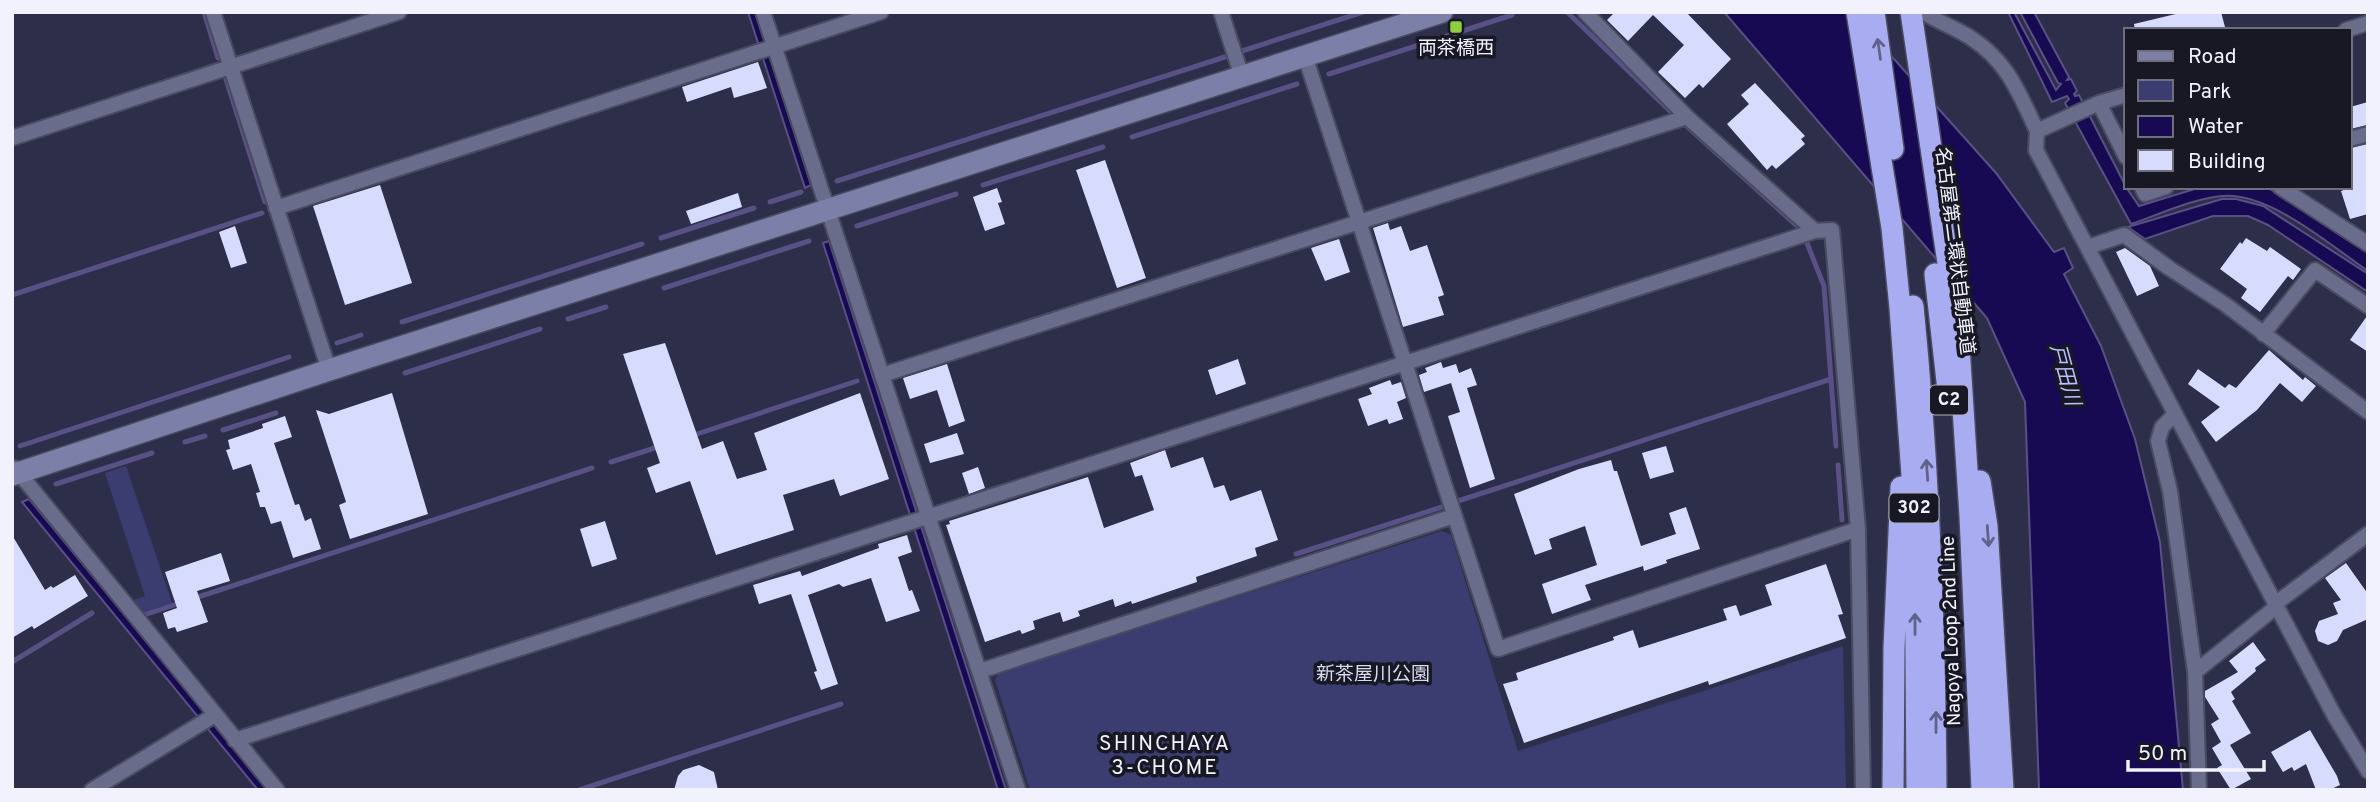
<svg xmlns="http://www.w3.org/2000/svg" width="2380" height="802" viewBox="0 0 2380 802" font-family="Overpass,'Noto Sans JP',sans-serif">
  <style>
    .green { fill: #3b3d71 }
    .water { fill: #180a52; stroke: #595085; stroke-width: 2 }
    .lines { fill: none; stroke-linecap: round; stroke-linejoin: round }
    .stream { stroke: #595085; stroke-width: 5 }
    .building { fill: #d7dbfd }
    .street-casing { stroke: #4a4b60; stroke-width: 18 }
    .secondary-casing { stroke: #4a4b60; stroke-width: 24 }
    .highway-casing { stroke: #4a4b60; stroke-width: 24 }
    .street { stroke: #696c8a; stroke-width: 14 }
    .secondary { stroke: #7c80a9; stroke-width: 21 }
    .highway { stroke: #a8adf1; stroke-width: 21 }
    .oneway { stroke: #60628a }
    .poi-dot { fill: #8fcd41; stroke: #171824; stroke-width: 2.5 }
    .labels { text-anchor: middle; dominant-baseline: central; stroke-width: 7; stroke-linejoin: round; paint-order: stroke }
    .shield { fill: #171824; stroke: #b0b1bc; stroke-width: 2 }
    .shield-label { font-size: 18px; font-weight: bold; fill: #f1f2fd }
    .poi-label { font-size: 19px; fill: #f1f2fd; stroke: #171824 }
    .street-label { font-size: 19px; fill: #f1f2fd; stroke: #171824 }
    .park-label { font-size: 19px; fill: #d6d9ef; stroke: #171824 }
    .water-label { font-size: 21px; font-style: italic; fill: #b8befe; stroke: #171824 }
    .neighbourhood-label { font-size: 21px; letter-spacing: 2px; fill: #f1f2fd; stroke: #171824 }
  </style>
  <rect width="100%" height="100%" fill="#2d2e49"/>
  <path class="green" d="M126,466L172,603L141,614L131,601L145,596L105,473Z
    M1442,531L1451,535L1518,751L1843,646L1846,790H1030L995,680L999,673Z"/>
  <path class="water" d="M748,12H756L811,185L805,188Z
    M1724,12H1852L1996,173L2054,252L2064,248L2073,268L2064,274L2101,346L2135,439L2160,542L2183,790H2039L2025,402L1987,318Z
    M2008,12H2014L2056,90L2061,84L2058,83L2020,12H2034L2069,77L2067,80L2071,79L2077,91L2074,94L2075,96L2079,95L2126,187L2139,206L2201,187H2267L2368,253V271C2330,245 2269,192 2223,196C2194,198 2158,215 2131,224L2065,103L2069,99L2067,96L2052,102Z
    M2222,199H2236L2263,206L2368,274V292L2268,225L2248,216H2213L2145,239L2128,227Z
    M829,241L1006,790H998L823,243Z
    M29,499L269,790H258L22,502Z"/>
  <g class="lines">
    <path class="stream" d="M204,12L218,58
      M1567,12L1673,114
      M1242,51L1363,12
      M1329,74L1512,15
      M225,76L265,202
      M1683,123L1797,226
      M1132,137L1297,84
      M837,181L1228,56
      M983,185L1103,147
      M770,202L801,192
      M857,226L956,194
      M661,238L754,208
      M1807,243L1824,286L1836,446
      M664,288L809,241
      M12,295L262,213
      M568,319L606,307
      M402,322L642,244
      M337,343L361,335
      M405,373L540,329
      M223,430L276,413
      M691,436L857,381
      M185,442L205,436
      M20,446L289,357
      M611,462L661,446
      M1838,465L1842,520
      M56,484L152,453
      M1458,501L1831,379
      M1296,554L1442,507
      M192,599L592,468
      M141,616L180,603
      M12,662L92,613
      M579,790L841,704"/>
  </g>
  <path class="building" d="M1615,12H1686L1731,59L1703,88L1699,84L1685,98L1658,72L1684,45L1653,15L1628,41L1607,20Z
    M2184,12H2221L2225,27L2212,30H2135L2134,24Z
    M758,62L767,88L734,98L731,87L687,102L682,87Z
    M1755,83L1805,136L1801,139L1805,144L1776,169L1772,165L1767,170L1727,124L1749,104L1741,95Z
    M2368,102V125L2350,129V107Z
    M2368,144V214L2350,219L2341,191L2350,188V148Z
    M1105,160L1146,278L1117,288L1076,170Z
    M380,185L412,283L345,305L313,206Z
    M997,188L1002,202L998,203L1005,224L985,231L973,197Z
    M738,193L742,207L691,224L686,211Z
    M1388,223L1390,230L1401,226L1410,251L1427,245L1444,295L1438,297L1444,315L1403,327L1373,228Z
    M235,226L247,263L231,268L219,232Z
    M2246,238L2267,251L2270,247L2301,269L2293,280L2288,276L2260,312L2241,298L2247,289L2220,269L2240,242L2242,244Z
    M1339,239L1350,272L1325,281L1311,248Z
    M2125,248L2150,266L2159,286L2137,296L2116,252Z
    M2367,316H2368V352L2350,340Z
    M665,343L702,449L723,441L737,479L767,470L754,433L860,393L889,479L840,496L834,479L783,495L794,530L716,555L690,481L656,493L647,468L660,463L623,354Z
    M2269,350L2303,380L2305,377L2316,386L2302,402L2280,383L2257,410L2216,442L2201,422L2220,407L2188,384L2198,369L2225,388L2229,384L2236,388Z
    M1238,359L1246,384L1216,395L1208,370Z
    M1441,362L1443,368L1456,364L1459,373L1471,368L1477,385L1467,388L1495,479L1470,488L1448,416L1460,412L1451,383L1424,392L1419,375L1427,372L1425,368Z
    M947,364L965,421L949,427L937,390L910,399L903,378Z
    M1390,380L1392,385L1401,382L1406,398L1397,402L1403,419L1389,424L1387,419L1368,426L1358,399L1372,394L1369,388Z
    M392,393L428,514L350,539L339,505L346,502L316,410L329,414Z
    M285,416L292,437L274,443L295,505L299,504L305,521L311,518L321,549L293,558L281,521L271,524L265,507H260L256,493L260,492L251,464L233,470L226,450L230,449L228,440L263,428L262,424Z
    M957,433L964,454L930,463L924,444Z
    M1666,446L1674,472L1650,479L1642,453Z
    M1165,450L1171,468L1203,457L1214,488L1224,485L1230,501L1261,490L1278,540L1255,548L1257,556L1196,577L1197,582L1132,604L1131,601L1115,607L1113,599L1078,611L1080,616L1063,622L1060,612L1033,621L1035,629L1022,634L1020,630L985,642L946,525L950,524L949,521L1088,477L1104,528L1154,510L1142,475L1135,477L1130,463Z
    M1611,460L1614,471H1617L1641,546L1676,534L1669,513L1686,507L1700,549L1666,560L1667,563L1644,571L1643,566L1585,585L1591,600L1552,614L1542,584L1597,565L1585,526L1549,539L1552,549L1535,555L1514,494L1579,469Z
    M978,467L985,488L969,494L962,473Z
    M605,521L617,559L592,567L580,529Z
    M12,535L45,590L51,586L53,588L75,575L88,596L34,629L32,626L12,638Z
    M907,535L912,552L898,557L909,591L912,590L920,611L886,622L871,578L843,587L839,584L808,595L838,684L821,690L814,672L817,671L791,594L759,604L753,585L800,571L802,576L879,548L878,544Z
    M221,553L230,581L197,591L208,622L177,632L175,627L168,629L163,613L177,608L165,572Z
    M2346,563L2368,594V619L2343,630L2337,641L2328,645L2318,641L2315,631L2319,621L2338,614L2333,603L2341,600L2325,578Z
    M1826,564L1843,614L1838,615L1846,638L1709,685L1708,681L1524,743L1503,684L1518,680L1516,673L1614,640L1613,637L1633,630L1639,648L1727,620L1723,609L1736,605L1740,616L1772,605L1765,585Z
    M2253,642L2266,660L2255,668L2256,671L2231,692L2235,699L2232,701L2251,733L2230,745L2251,779L2231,790L2217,768L2222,765L2212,748L2221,742L2211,724L2219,719L2205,697V691L2238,672L2229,661Z
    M2310,730L2337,776L2340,785L2329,790H2316L2306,764L2294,771L2292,767L2283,772L2271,752Z
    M699,765L714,772L718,790H674L678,776L683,770Z"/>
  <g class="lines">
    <g class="street-casing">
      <path id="street" d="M213,12L329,370
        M763,12L1018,790
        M1221,12L1242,77
        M1585,12L1687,117L1815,231
        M1923,12C1938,22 1956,28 1971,38C2008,62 2019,93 2037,131
        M2346,30L2368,23
        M1305,56L1498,649L1858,529
        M2126,95L2099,103L2037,131L2036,150L2334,715L2368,771
        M2099,103L2126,157
        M12,138L399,12
        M2350,139L2368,134
        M2142,187L2145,194L2166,187
        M2280,187L2368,244
        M276,208L881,12
        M2088,247L2124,235L2169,268L2226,305L2368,412
        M2263,334L2315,270L2368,306
        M882,375L1687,117
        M2174,415L2162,427L2158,441L2170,491L2195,672L2199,790
        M15,468L277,790
        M2275,604L2368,534
        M980,671L1454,516
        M2195,672L2276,607
        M235,740L1815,231L1832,230L1858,529L1863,790
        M92,790L215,715"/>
    </g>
    <g class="secondary-casing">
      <path id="secondary" d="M12,475L329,370L1442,12"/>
    </g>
    <g class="highway-casing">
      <path id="highway" d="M1857,12L1892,228L1900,308L1915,517L1917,790
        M1874,12L1893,149
        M1911,12L1958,331L1970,516L1982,790
        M1935,274L1949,399
        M1913,306C1929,467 1935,628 1936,790
        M1980,481L1987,526L2003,790
        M1893,790L1894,648L1901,487"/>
    </g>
    <use href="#street" class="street"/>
    <use href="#secondary" class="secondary"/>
    <use href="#highway" class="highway"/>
  </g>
  <defs><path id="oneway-shaft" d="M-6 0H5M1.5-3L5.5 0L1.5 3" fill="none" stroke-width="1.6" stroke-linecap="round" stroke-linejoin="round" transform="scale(1.75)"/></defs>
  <g class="oneway">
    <use href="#oneway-shaft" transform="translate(1879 49) rotate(-98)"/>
    <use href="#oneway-shaft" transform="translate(1927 470) rotate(-94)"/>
    <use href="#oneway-shaft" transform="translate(1988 536) rotate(86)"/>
    <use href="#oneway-shaft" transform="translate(1915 624) rotate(-90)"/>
    <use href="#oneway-shaft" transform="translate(1936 722) rotate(-90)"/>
  </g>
  <rect class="poi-dot" x="1449" y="20" width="14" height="14" rx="3.5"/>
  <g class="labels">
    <g class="shield">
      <rect x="1930" y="385.5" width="38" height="29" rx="5"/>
      <rect x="1889.5" y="493.5" width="49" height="29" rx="5"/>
    </g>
    <g class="shield-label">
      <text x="1949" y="400">C2</text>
      <text x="1914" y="508">302</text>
    </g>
    <g class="poi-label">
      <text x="1456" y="49">両茶橋西</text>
    </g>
    <g class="street-label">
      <text transform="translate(1954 251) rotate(83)">名古屋第二環状自動車道</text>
      <text transform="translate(1952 631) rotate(-92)">Nagoya Loop 2nd Line</text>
    </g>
    <g class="park-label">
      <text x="1373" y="675">新茶屋川公園</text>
    </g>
    <g class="water-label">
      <text transform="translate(2064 375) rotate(75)">戸田川</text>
    </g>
    <g class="neighbourhood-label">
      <text x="1165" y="744">SHINCHAYA<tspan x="1165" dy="24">3-CHOME</tspan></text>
    </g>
  </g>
  <rect width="2380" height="802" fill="none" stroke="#f1f2fd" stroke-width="28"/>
  <rect x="2124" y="28" width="228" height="161" fill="#171824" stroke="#6e6f7b" stroke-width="2"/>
  <rect x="2138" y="51" width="35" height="10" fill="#7c80a9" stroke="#6e6f7b" stroke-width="2"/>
  <text x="2188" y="63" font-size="21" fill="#f1f2fd">Road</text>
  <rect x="2138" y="80" width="35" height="21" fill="#3b3d71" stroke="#6e6f7b" stroke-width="2"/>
  <text x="2188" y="98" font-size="21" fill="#f1f2fd">Park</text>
  <rect x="2138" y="116" width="35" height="21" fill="#180a52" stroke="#6e6f7b" stroke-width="2"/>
  <text x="2188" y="133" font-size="21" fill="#f1f2fd">Water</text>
  <rect x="2138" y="150" width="35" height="21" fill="#d7dbfd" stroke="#6e6f7b" stroke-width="2"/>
  <text x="2188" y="168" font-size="21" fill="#f1f2fd">Building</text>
  <path d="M2128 760v10h136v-10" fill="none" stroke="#f1f2fd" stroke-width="3.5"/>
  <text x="2138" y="760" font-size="21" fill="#f1f2fd" stroke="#171824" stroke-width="5" paint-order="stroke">50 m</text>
</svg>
